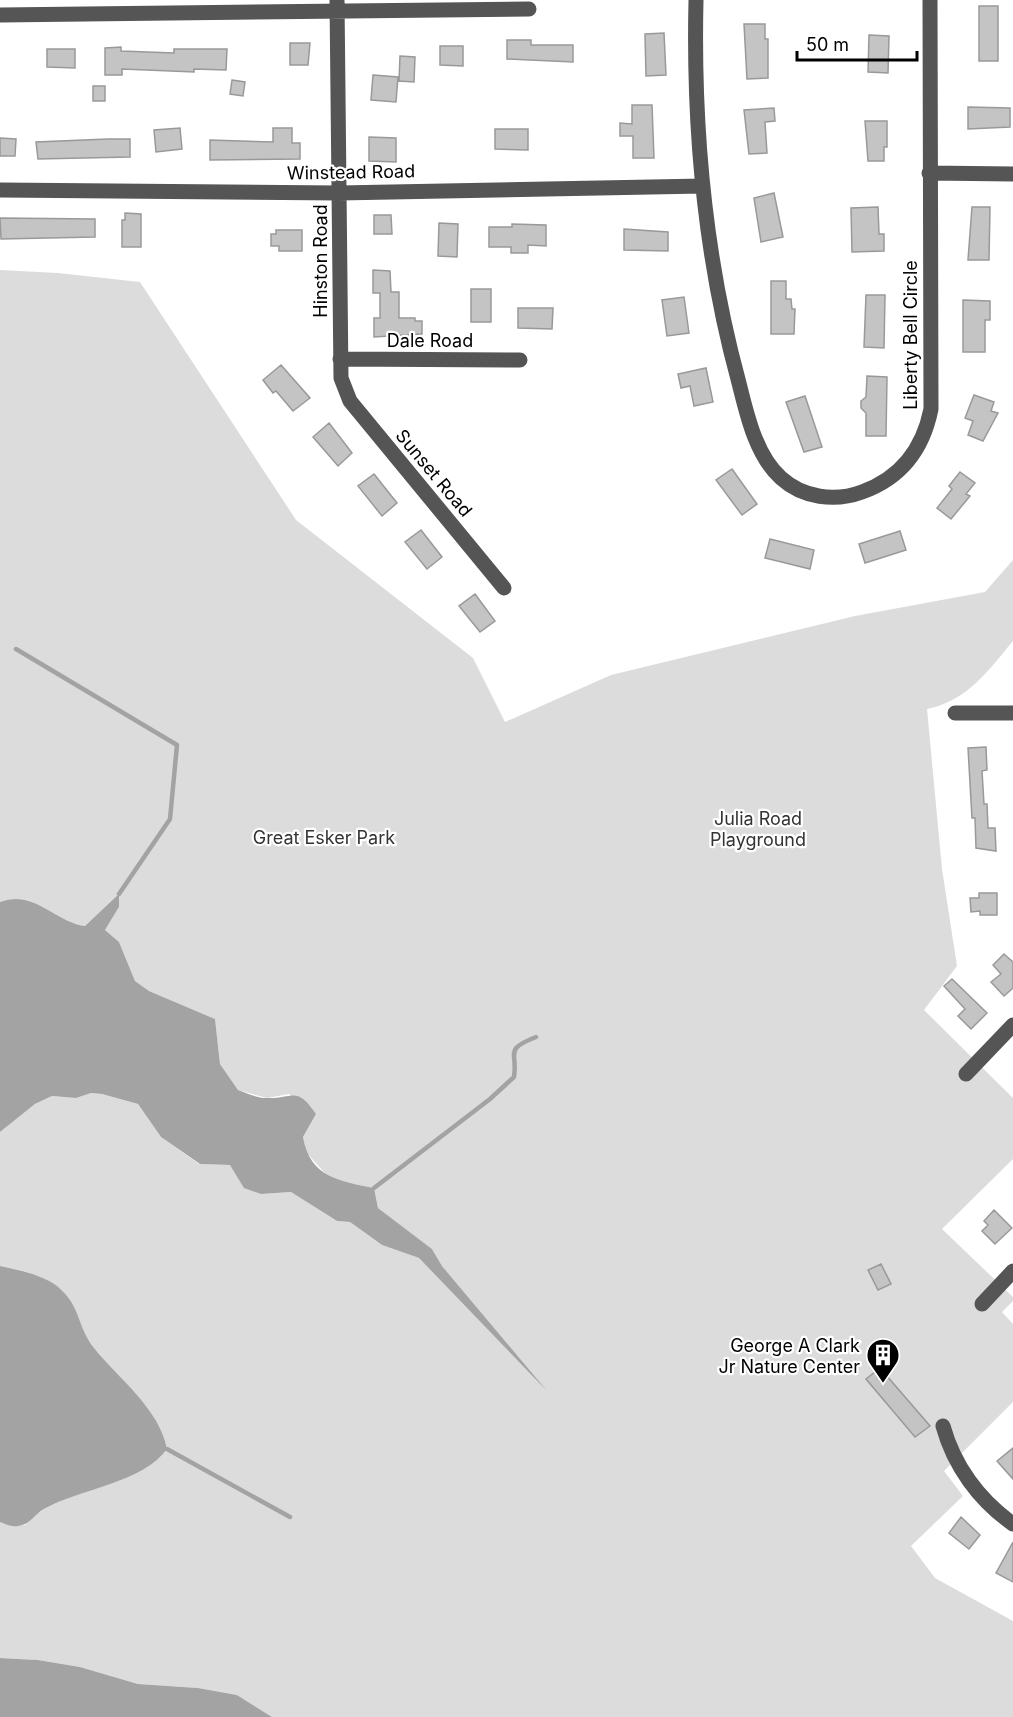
<svg xmlns="http://www.w3.org/2000/svg" width="1013" height="1717" viewBox="0 0 1013 1717" font-family="Inter,sans-serif">
  <style>
    .green { fill: #dcdcdc }
    .water { fill: #a3a3a3 }
    .lines { fill: none; stroke-linecap: round; stroke-linejoin: round }
    .stream { stroke: #a3a3a3; stroke-width: 4.5 }
    .building { fill: #c4c4c4; stroke: #999; stroke-width: 1.5 }
    .minor { stroke: #555; stroke-width: 15 }
    .labels { text-anchor: middle; dominant-baseline: central; stroke-width: 4.5; stroke-linejoin: round; paint-order: stroke }
    .street-label { font-size: 18px; fill: #000; stroke: #fff }
    .park-label { font-size: 18px; fill: #333; stroke: #fff }
    .poi-label { font-size: 18px; fill: #000; stroke: #fff; text-anchor: end }
  </style>
  <rect width="100%" height="100%" fill="#fff"/>
  <path class="green" d="M0,270L58,273L140,282L296,520L473,658L505,722L611,675L855,616L985,592L1013,560V641C988,671 967,701 927,709L942,869L957,966L924,1010L1013,1098V1159L942,1229L1013,1297V1301L1002,1312L1013,1324V1402L944,1471L963,1496L911,1546L935,1578L1013,1621V1717H272L237,1695L198,1688L138,1684L80,1667L38,1660L0,1658V1522L25,1525C31,1520 36,1514 43,1510C78,1488 142,1484 167,1449C160,1409 118,1378 94,1348C76,1325 82,1307 56,1286C41,1274 19,1270 0,1266V1132L35,1104L52,1096L76,1098L91,1093L102,1094L138,1104L161,1137L199,1164L230,1165L261,1194L291,1192L337,1221L350,1222L382,1245L419,1258L538,1381L442,1266L432,1249L378,1208L374,1188L330,1179L306,1152L303,1137L316,1114L289,1094L267,1098L238,1090L220,1064L215,1019L149,991L135,981L119,942L105,930L119,907V895L85,926C55,922 34,889 0,902Z"/>
  <path class="water" d="M119,894V907L105,930L119,942L135,981L149,991L215,1019L220,1064L238,1090C246,1093 257,1098 266,1098C294,1099 296,1085 316,1114L303,1137C310,1178 340,1181 374,1188L378,1208L432,1249L442,1266L547,1391L419,1258L382,1245L350,1222L337,1221L291,1192L261,1194L244,1188L230,1165L200,1164L161,1137L138,1104L102,1094L91,1093L76,1098L52,1096L35,1104L0,1132V902C34,889 55,922 85,926Z
    M0,1266C18,1270 41,1274 57,1286C82,1307 76,1325 94,1348C118,1378 160,1409 167,1449C143,1483 79,1489 44,1509C36,1513 31,1523 22,1525C13,1528 8,1525 0,1522Z
    M0,1658L38,1660L80,1667L138,1684L198,1688L237,1695L272,1717H0Z"/>
  <g class="lines">
    <path class="stream" d="M16,649L177,745L170,819L119,894
      M374,1188L490,1099L514,1077C518,1052 503,1050 536,1037
      M167,1449L290,1517"/>
  </g>
  <path class="building" d="M979,6H998V61H979Z
    M744,24H765V39H768V78L747,79Z
    M664,33L666,75L646,76L645,34Z
    M869,35L889,36L888,73L868,72Z
    M507,40H531V45H573V62L507,59Z
    M290,43H310L308,65H290Z
    M440,46H463V66L440,65Z
    M121,47V51L174,53V49H227L226,70L194,69V72L122,69V75H105V48Z
    M47,49H75V68L47,67Z
    M400,56L415,57L414,82L399,81Z
    M373,75L398,77L396,102L371,100Z
    M232,80L245,82L243,96L230,94Z
    M93,86H105V101H93Z
    M632,105H652L654,158H633V136H620V123L632,124Z
    M968,107L1010,108V127L968,129Z
    M774,108L775,121L765,122L767,153L749,154L744,110Z
    M865,121H887V147H884V161H868Z
    M180,128L182,149L156,152L154,130Z
    M273,128H292V143H300V159L210,160V140L273,142Z
    M495,129H528V150L495,149Z
    M369,137L396,138V162L369,161Z
    M0,138L16,139L15,156H0Z
    M108,139H130V157L38,159L36,142Z
    M774,193L783,237L761,242L754,198Z
    M878,207L879,234H884V251L852,252L851,208Z
    M972,207H990L989,260H968Z
    M125,213L141,214V247H122V220H125Z
    M374,215H391L392,234H374Z
    M0,218L95,219V237L1,239Z
    M439,223L458,224L457,257L438,256Z
    M512,224L546,225V246L528,245V253H511V247H489V227H512Z
    M624,229L668,232V251L624,250Z
    M276,230H302V251H279V246H271V234H276Z
    M373,270L390,271L391,292H399V318H415V321H422V334L374,337V318H380V293H373Z
    M771,281H786V299H791L792,309H795L794,334H771Z
    M471,289H491V322H471Z
    M866,295H885L884,348L864,347Z
    M684,297L689,333L667,336L662,300Z
    M963,300L990,301V320H985V352H963Z
    M518,308H553L552,329L518,328Z
    M281,365L310,398L293,411L276,391L273,393L263,380Z
    M706,368L713,402L694,406L690,386L681,388L678,374Z
    M867,376L887,377L886,436H866V413L861,408V401L866,397Z
    M974,395L994,402L991,411L998,413L983,441L968,435L973,421L965,418Z
    M805,396L822,447L804,452L786,402Z
    M329,423L352,453L338,466L313,437Z
    M732,469L757,504L742,515L716,480Z
    M960,472L975,483L966,494L970,496L951,519L937,508L952,489L949,486Z
    M374,474L397,503L382,516L358,486Z
    M421,530L442,557L427,569L405,542Z
    M900,531L906,550L865,563L859,544Z
    M770,539L814,550L810,569L765,558Z
    M475,594L495,621L480,632L459,606Z
    M986,747L987,770L982,771L984,804H987L988,828H995L996,851L976,848L975,818H972L968,748Z
    M979,893H997V915H980V911L971,912L970,898H979Z
    M1004,954L1013,962V988L1004,996L991,982L1001,974L993,965Z
    M952,979L987,1013L971,1029L958,1016L965,1009L944,986Z
    M994,1210L1012,1228L995,1244L982,1231L988,1225L984,1221Z
    M881,1264L891,1284L878,1290L868,1270Z
    M880,1368L930,1426L915,1437L866,1379Z
    M1013,1448V1479L997,1461Z
    M961,1517L980,1535L969,1549L949,1533Z
    M1013,1542V1582L996,1573Z"/>
  <g class="lines">
    <path class="minor" d="M337,0L341,378L350,401L504,588
      M696,0C693,129 705,259 739,383C747,415 756,456 781,478C803,498 835,502 862,492C901,478 923,449 931,409L930,0
      M0,15L529,9
      M929,173L1013,174
      M0,190L339,193L703,186
      M340,359L520,360
      M955,713H1013
      M966,1074L1013,1025
      M982,1304L1013,1271
      M943,1426C954,1466 979,1500 1013,1524"/>
  </g>
  <defs>
    <g id="building-pin" transform="scale(1.725)"><path d="M0 17L-7.5 6A9.5 9.5 0 1 1 7.5 6Z" fill="#000" stroke="#fff"/><path d="M-4-6H4V6H1V3H-1V6H-4ZM-2.5-4.3h1.7v1.8h-1.7ZM.8-4.3h1.7v1.8H.8ZM-2.5-1h1.7V.8h-1.7ZM.8-1h1.7V.8H.8Z" fill="#fff"/></g>
  </defs>
  <g fill-rule="evenodd">
    <use href="#building-pin" x="883" y="1355"/>
  </g>
  <g class="labels">
    <g class="street-label">
      <text transform="translate(351 172) rotate(-1)">Winstead Road</text>
      <text transform="translate(320 261) rotate(-90)">Hinston Road</text>
      <text transform="translate(910 335) rotate(-90)">Liberty Bell Circle</text>
      <text x="430" y="340">Dale Road</text>
      <text transform="translate(434 473) rotate(50)">Sunset Road</text>
    </g>
    <g class="park-label">
      <text x="758" y="818">Julia Road<tspan x="758" dy="21">Playground</tspan></text>
      <text x="324" y="837">Great Esker Park</text>
    </g>
    <g class="poi-label">
      <text x="860" y="1345">George A Clark<tspan x="860" dy="21">Jr Nature Center</tspan></text>
    </g>
  </g>
  <path d="M797 51v9h120v-9" fill="none" stroke="#000000" stroke-width="3"/>
  <text x="806" y="51" font-size="18" fill="#000000" stroke="#ffffff" stroke-width="4.5" paint-order="stroke">50 m</text>
</svg>
